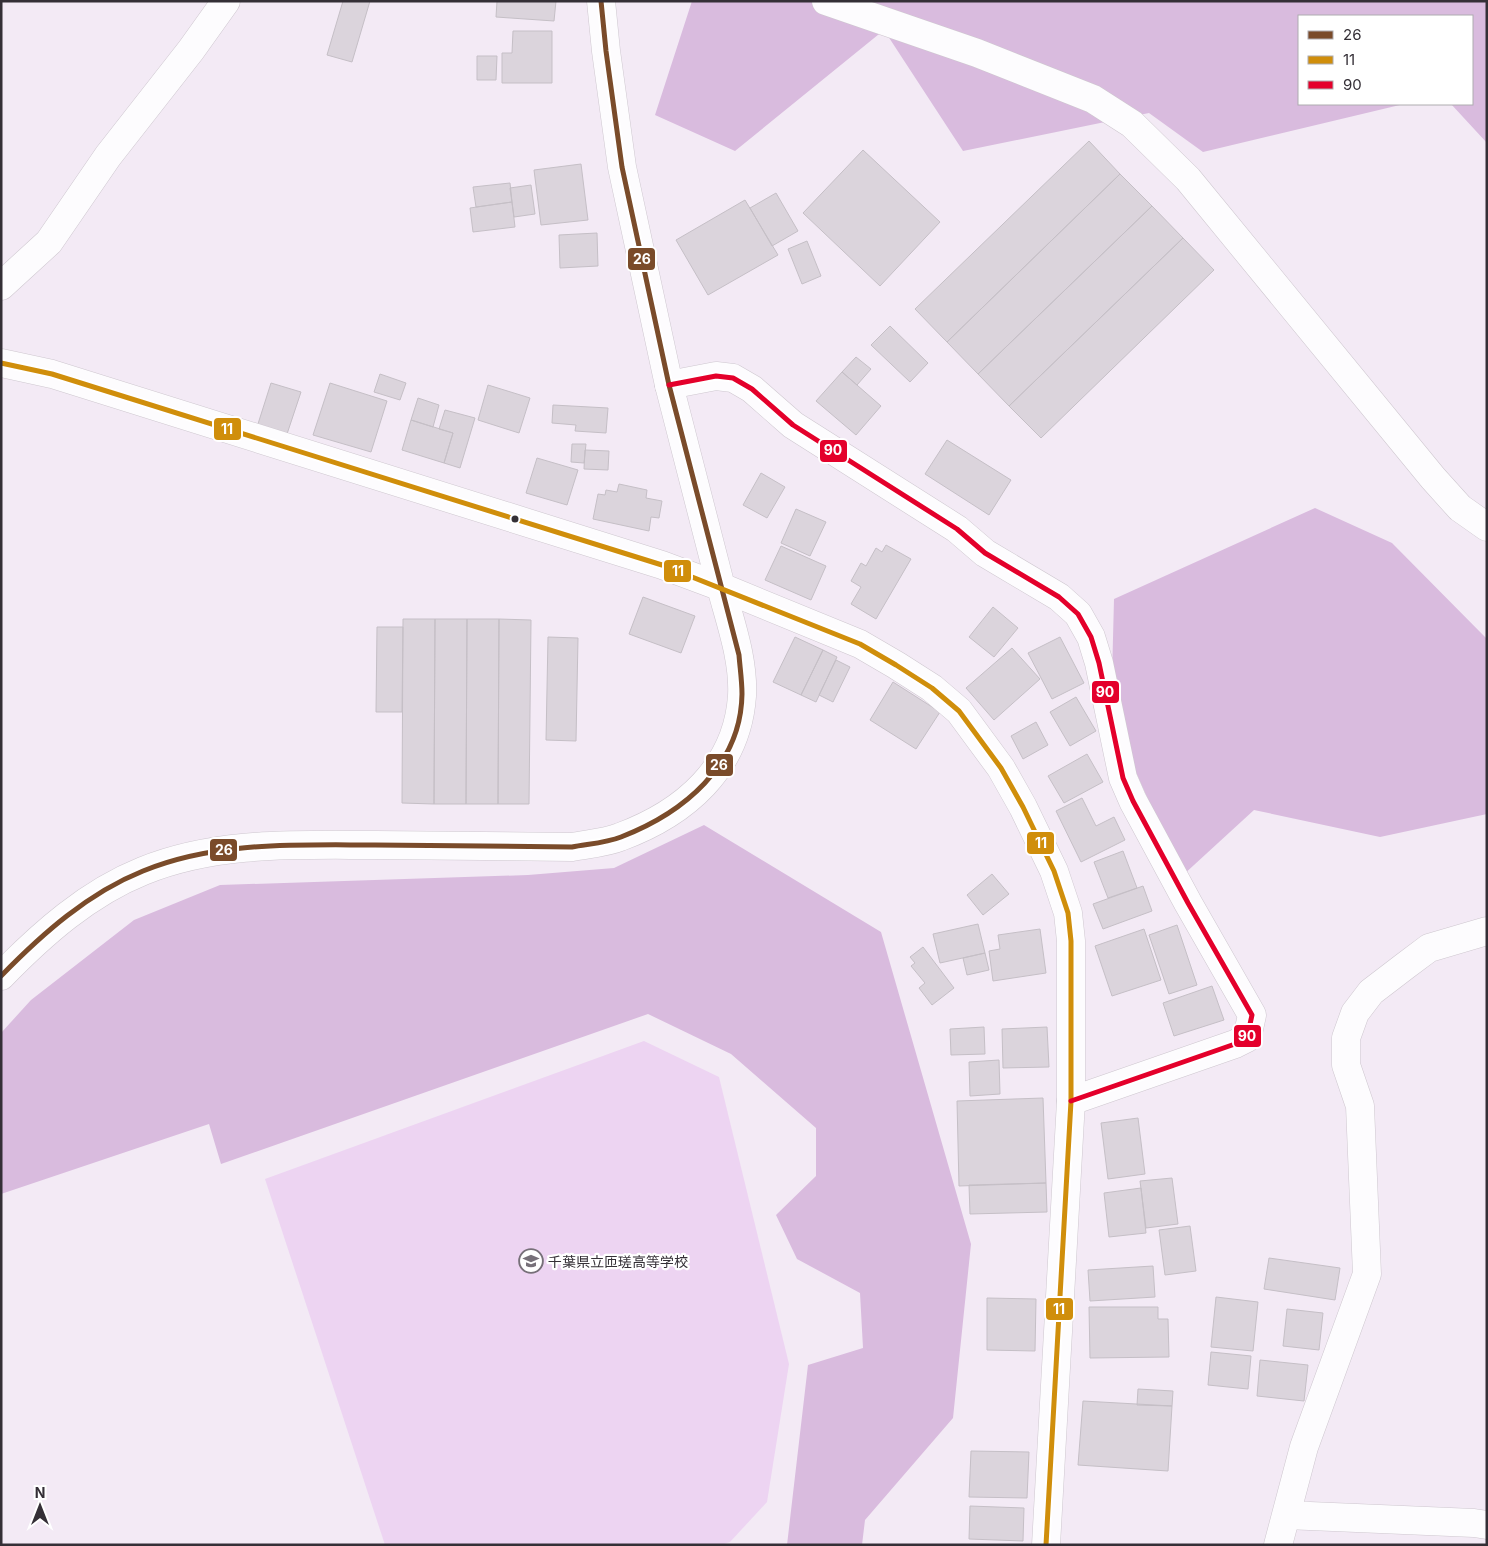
<svg xmlns="http://www.w3.org/2000/svg" width="1488" height="1546" viewBox="0 0 1488 1546" font-family="Inter,'Noto Sans JP',sans-serif">
  <style>
    .green { fill: #edd4f2 }
    .forest { fill: #d9bbde }
    .building { fill: #dbd4dc; stroke: #c5bfc6 }
    .lines { fill: none; stroke-linecap: round; stroke-linejoin: round }
    .street-casing { stroke: #cec7cf; stroke-width: 29 }
    .secondary-casing { stroke: #cec7cf; stroke-width: 29 }
    .primary-casing { stroke: #cec7cf; stroke-width: 29 }
    .street { stroke: #fdfcfe; stroke-width: 28 }
    .secondary { stroke: #fdfcfe; stroke-width: 28 }
    .primary { stroke: #fdfcfe; stroke-width: 28 }
    .bus-1-casing { stroke: #fff; stroke-width: 9 }
    .bus-2-casing { stroke: #fff; stroke-width: 9 }
    .bus-3-casing { stroke: #fff; stroke-width: 9 }
    .bus-1 { stroke: #7a4b2a; stroke-width: 5 }
    .bus-2 { stroke: #d08e0b; stroke-width: 5 }
    .bus-3 { stroke: #e4002b; stroke-width: 5 }
    .bus-dot { fill: #342f36; stroke: #fff; stroke-width: 2 }
    .labels { text-anchor: middle; dominant-baseline: central; stroke-width: 4.5; stroke-linejoin: round; paint-order: stroke }
    .poi-label { font-size: 14px; fill: #342f36; stroke: #fff; text-anchor: start }
    .line-badge { stroke: #fff; stroke-width: 2 }
    .badge-label { font-size: 14px; text-anchor: middle; font-weight: bold; fill: #fff }
  </style>
  <rect width="100%" height="100%" fill="#f3eaf5"/>
  <path class="green" d="M644,1041L719,1077L789,1364L767,1502L730,1542L721,1545H385L265,1179Z"/>
  <path class="forest" d="M692,1H1487V143L1451,104H1472V16H1299V104H1404L1203,152L1149,113L963,151L884,30L735,151L655,115Z
    M1315,508L1392,543L1487,639V814L1380,837L1254,810L1182,876L1111,716L1114,599Z
    M704,825L881,932L971,1244L953,1418L865,1520L862,1545H787L808,1365L863,1348L860,1293L797,1259L776,1215L816,1176V1128L731,1054L648,1014L221,1164L209,1124L1,1194V1033L31,1000L134,920L220,885L528,875L614,868Z"/>
  <path class="building" d="M343,1H370L352,62L327,55Z
    M497,1H556L554,21L496,17Z
    M513,31H552V83H502V53H512Z
    M477,56H497L496,80H477Z
    M1089,141L1120,174L947,342L915,309Z
    M863,150L940,222L880,286L803,213Z
    M581,164L588,220L541,225L534,170Z
    M1120,174L1152,206L978,374L947,342Z
    M510,183L512,202L476,207L473,187Z
    M531,185L535,214L514,217L510,188Z
    M776,193L798,231L772,246L750,208Z
    M745,200L778,255L708,295L676,240Z
    M512,202L515,227L473,232L470,208Z
    M1152,206L1183,238L1009,406L978,374Z
    M597,233L598,266L560,268L559,235Z
    M1183,238L1214,270L1041,438L1009,406Z
    M807,241L821,276L802,284L788,249Z
    M890,326L928,363L910,382L871,345Z
    M856,357L871,369L857,385L842,372Z
    M842,372L881,406L856,435L816,401Z
    M380,374L406,383L400,400L374,392Z
    M271,383L301,392L286,437L257,427Z
    M330,383L387,401L371,452L313,435Z
    M488,385L530,398L519,433L478,420Z
    M418,398L439,405L433,427L411,420Z
    M553,405L608,408L606,433L575,431L576,425L552,423Z
    M445,410L475,418L460,468L444,463L453,433L439,429Z
    M411,420L453,433L444,463L402,450Z
    M947,440L1011,480L989,515L925,474Z
    M572,444H586L584,463L571,462Z
    M585,450L609,451L608,470L584,469Z
    M537,458L578,470L567,505L526,493Z
    M761,473L785,487L767,518L743,505Z
    M619,484L647,490L646,498L662,501L659,518L651,517L649,531L593,519L598,494L605,495L606,490L617,492Z
    M796,509L826,522L810,556L781,543Z
    M886,545L911,559L876,619L851,604L861,587L851,581L861,563L866,566L876,548L882,552Z
    M781,546L826,566L811,600L765,580Z
    M643,597L695,616L681,653L629,634Z
    M993,607L1018,628L994,657L969,637Z
    M403,619H435L434,804L402,803Z
    M435,619H467L466,804H434Z
    M467,619H499L498,804H466Z
    M499,619L531,620L529,804H498Z
    M377,627H403L402,712H376Z
    M548,637L578,638L576,741L546,740Z
    M795,637L823,650L801,695L773,682Z
    M1060,637L1084,683L1052,699L1028,653Z
    M1012,648L1040,679L994,720L966,688Z
    M823,650L837,657L816,702L801,695Z
    M836,660L850,667L833,702L819,695Z
    M893,682L940,712L916,749L870,720Z
    M1076,697L1096,731L1070,746L1050,712Z
    M1036,722L1048,745L1023,759L1011,736Z
    M1087,754L1103,782L1064,803L1048,776Z
    M1082,798L1096,826L1114,817L1125,840L1081,862L1056,811Z
    M1123,851L1137,888L1108,898L1094,862Z
    M992,874L1009,894L983,915L967,895Z
    M1143,886L1152,911L1103,929L1093,904Z
    M978,924L985,953L940,963L933,934Z
    M1177,925L1197,985L1169,994L1149,935Z
    M1040,929L1046,973L993,981L989,951L1000,949L998,935Z
    M1144,929L1161,980L1112,996L1095,946Z
    M923,947L954,988L932,1005L919,988L925,983L911,966L915,963L910,957Z
    M985,953L989,970L967,975L963,958Z
    M1212,986L1224,1020L1174,1036L1163,1003Z
    M984,1027L985,1054L951,1055L950,1029Z
    M1047,1027L1049,1067L1003,1068L1002,1029Z
    M999,1060L1000,1094L970,1096L969,1062Z
    M1043,1098L1046,1183L959,1186L957,1101Z
    M1138,1118L1145,1174L1108,1179L1101,1123Z
    M1172,1178L1178,1224L1146,1228L1140,1181Z
    M1046,1183L1047,1212L970,1214L969,1185Z
    M1141,1188L1146,1233L1109,1237L1104,1193Z
    M1190,1226L1196,1271L1165,1275L1159,1230Z
    M1269,1258L1340,1268L1335,1300L1264,1289Z
    M1153,1266L1155,1297L1090,1301L1088,1270Z
    M1216,1297L1258,1302L1253,1351L1211,1347Z
    M987,1298L1036,1299L1035,1351L987,1350Z
    M1089,1307H1158V1319H1168L1169,1357L1090,1358Z
    M1287,1309L1323,1313L1319,1350L1283,1346Z
    M1211,1352L1251,1356L1248,1389L1208,1385Z
    M1260,1360L1308,1365L1304,1401L1257,1396Z
    M1138,1389L1173,1391L1172,1406L1137,1405Z
    M1083,1401L1172,1406L1168,1471L1078,1465Z
    M971,1451L1029,1452L1027,1498L969,1497Z
    M970,1506L1024,1508L1023,1541L969,1539Z"/>
  <g class="lines">
    <g class="street-casing">
      <path id="street" d="M826,1L977,53L1093,99L1132,124L1188,179L1433,478L1460,508L1487,527
        M1,286L49,242L108,156L191,50L226,1
        M669,385L716,376L733,378L752,389L793,425L957,529L985,553L1059,597L1078,614L1091,637L1099,663L1123,778L1133,801L1188,903L1252,1015L1247,1038L1235,1044L1071,1101
        M1286,1515L1474,1523L1487,1525
        M1278,1545L1304,1447L1367,1274L1360,1106L1346,1065V1038L1355,1013L1371,992L1405,966L1429,948L1487,931"/>
    </g>
    <g class="secondary-casing">
      <path id="secondary" d="M1,363L52,374L662,565L721,587C730,622 744,659 742,696C737,768 685,813 620,837C605,843 587,844 572,847C506,846 440,846 375,845C297,845 216,841 143,871C88,893 42,934 1,976"/>
    </g>
    <g class="primary-casing">
      <path id="primary" d="M601,1L606,51L622,167L669,385L721,587L860,644L896,665L932,688L959,711L1001,768L1023,807L1054,871L1068,913L1071,941V1101L1046,1545"/>
    </g>
    <use href="#street" class="street"/>
    <use href="#secondary" class="secondary"/>
    <use href="#primary" class="primary"/>
    <g class="bus-1-casing">
      <path id="bus-1" d="M1,976C42,934 88,893 143,871C216,841 297,845 375,845C440,846 506,846 572,847C587,844 606,843 621,837C683,813 741,766 742,694C742,681 740,668 739,655L669,385L622,167L606,51L601,1"/>
    </g>
    <g class="bus-2-casing">
      <path id="bus-2" d="M1,363L52,374L662,565L860,644L896,665L932,688L959,711L1001,768L1023,807L1054,871L1068,913L1071,941V1101L1046,1545"/>
    </g>
    <g class="bus-3-casing">
      <path id="bus-3" d="M669,385L716,376L733,378L752,389L793,425L957,529L985,553L1059,597L1078,614L1091,637L1099,663L1123,778L1133,801L1188,903L1252,1015L1247,1038L1235,1044L1071,1101"/>
    </g>
    <use href="#bus-1" class="bus-1"/>
    <use href="#bus-2" class="bus-2"/>
    <use href="#bus-3" class="bus-3"/>
  </g>
  <defs>
    <g id="school-ring" transform="scale(1.25)"><circle r="9.5" fill="#fff" stroke="#777079" stroke-width="1.5"/><path d="M0-5L7-2L0 1L-7-2ZM-4 1L0 2.5L4 1V4Q0 6-4 4Z" fill="#777079"/></g>
  </defs>
  <g fill-rule="evenodd">
    <use href="#school-ring" x="531" y="1261"/>
  </g>
  <circle class="bus-dot" cx="515" cy="519" r="4.5"/>
  <g class="labels">
    <g class="poi-label">
      <text x="548" y="1261">千葉県立匝瑳高等学校</text>
    </g>
  </g>
  <g class="line-badge">
    <rect x="627" y="247" width="29" height="24" rx="5" fill="#7a4b2a"/>
    <rect x="213" y="417" width="29" height="24" rx="5" fill="#d08e0b"/>
    <rect x="819" y="439" width="29" height="24" rx="5" fill="#e4002b"/>
    <rect x="663" y="559" width="29" height="24" rx="5" fill="#d08e0b"/>
    <rect x="1091" y="680" width="29" height="24" rx="5" fill="#e4002b"/>
    <rect x="705" y="753" width="29" height="24" rx="5" fill="#7a4b2a"/>
    <rect x="1026" y="831" width="29" height="24" rx="5" fill="#d08e0b"/>
    <rect x="209" y="838" width="29" height="24" rx="5" fill="#7a4b2a"/>
    <rect x="1233" y="1024" width="29" height="24" rx="5" fill="#e4002b"/>
    <rect x="1045" y="1297" width="29" height="24" rx="5" fill="#d08e0b"/>
  </g>
  <g class="badge-label">
    <text x="642" y="264">26</text>
    <text x="227" y="434">11</text>
    <text x="833" y="455">90</text>
    <text x="678" y="576">11</text>
    <text x="1105" y="697">90</text>
    <text x="719" y="770">26</text>
    <text x="1041" y="848">11</text>
    <text x="224" y="855">26</text>
    <text x="1247" y="1041">90</text>
    <text x="1059" y="1314">11</text>
  </g>
  <rect width="1488" height="1546" fill="none" stroke="#342f36" stroke-width="5"/>
  <rect x="1298" y="15" width="175" height="90" fill="#ffffff" stroke="#aeacaf"/>
  <rect x="1308" y="31" width="25" height="8" fill="#7a4b2a" stroke="#aeacaf"/>
  <text x="1343" y="40" font-size="15" fill="#342f36">26</text>
  <rect x="1308" y="56" width="25" height="8" fill="#d08e0b" stroke="#aeacaf"/>
  <text x="1343" y="65" font-size="15" fill="#342f36">11</text>
  <rect x="1308" y="81" width="25" height="8" fill="#e4002b" stroke="#aeacaf"/>
  <text x="1343" y="90" font-size="15" fill="#342f36">90</text>
  <g transform="translate(40 1506)" stroke="#ffffff" stroke-width="4" paint-order="stroke">
  <path d="M0-4L9 19L0 12L-9 19Z" fill="#342f36"/>
  <text y="-8" font-size="14" font-weight="bold" text-anchor="middle" fill="#342f36">N</text>
  </g>
</svg>
